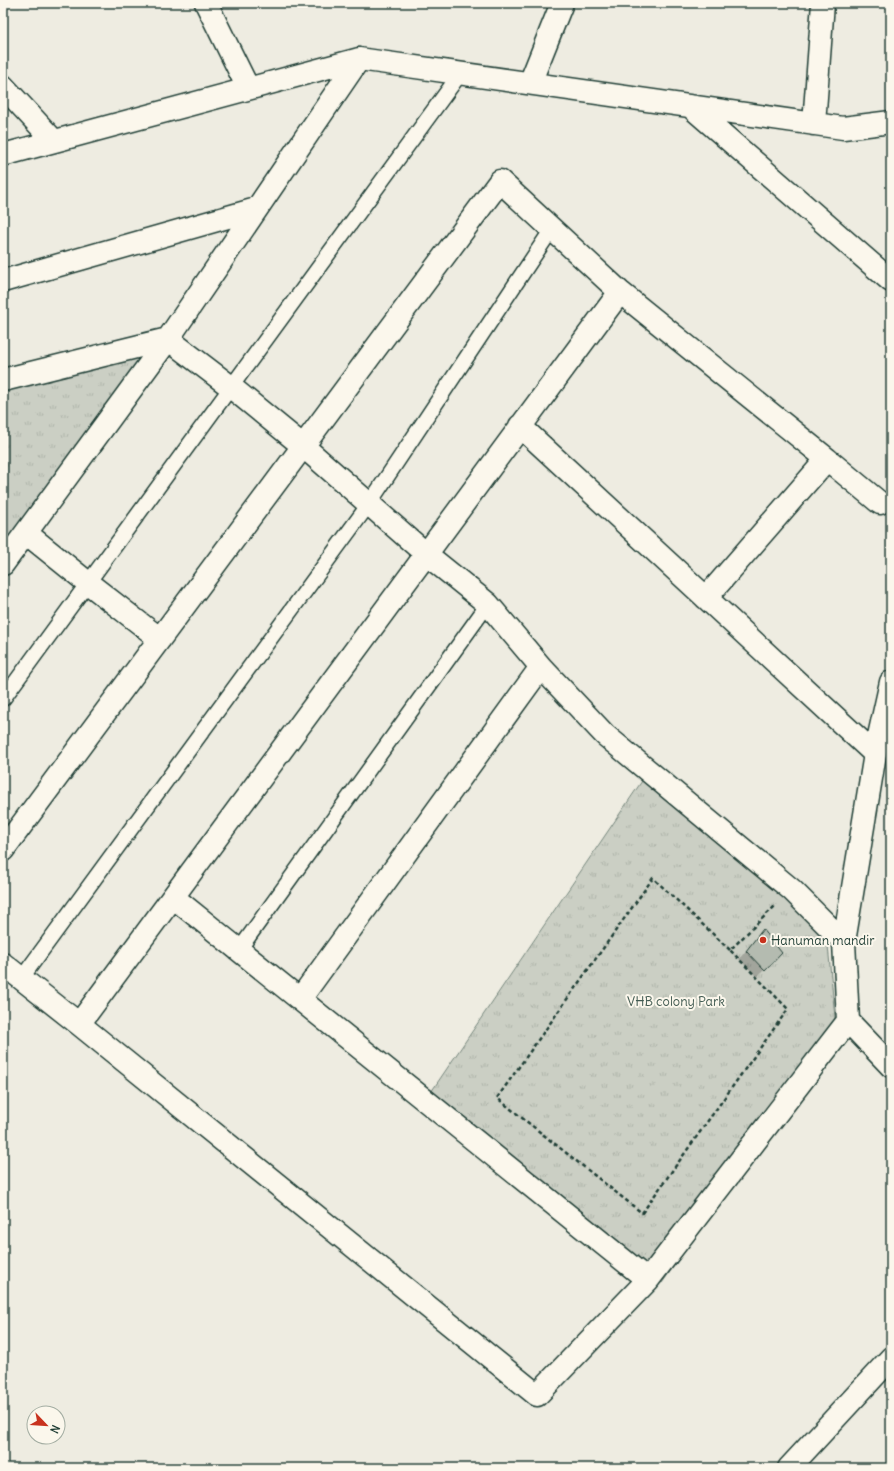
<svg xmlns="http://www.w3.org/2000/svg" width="894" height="1471" viewBox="0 0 894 1471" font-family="Delius,sans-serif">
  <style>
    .grass { fill: url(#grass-tufts); stroke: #75867c }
    .shadow { fill: #0003 }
    .building { fill: #b4bbb0; stroke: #1f3d34 }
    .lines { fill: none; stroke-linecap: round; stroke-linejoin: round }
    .lane-casing { stroke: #1f3d34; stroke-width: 17 }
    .street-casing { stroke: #1f3d34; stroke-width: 25 }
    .path { stroke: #1f3d34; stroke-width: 2.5; stroke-dasharray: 4 3; stroke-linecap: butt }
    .lane { stroke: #fbf7ec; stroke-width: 14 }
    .street { stroke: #fbf7ec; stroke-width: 22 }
    .poi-dot { fill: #c8321e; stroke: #fbf7ec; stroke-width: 1.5 }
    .labels { text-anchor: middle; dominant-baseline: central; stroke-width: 4; stroke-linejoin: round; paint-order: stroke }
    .poi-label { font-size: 13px; fill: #1f3d34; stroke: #fbf7ec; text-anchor: start }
    .park-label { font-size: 13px; fill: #415a51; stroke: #fbf7ec }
  </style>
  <defs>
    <pattern id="grass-tufts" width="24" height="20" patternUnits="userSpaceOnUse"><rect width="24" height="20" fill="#cbcfc4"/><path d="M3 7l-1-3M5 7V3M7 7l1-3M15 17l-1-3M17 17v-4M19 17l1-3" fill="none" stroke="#aeb3a9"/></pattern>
  </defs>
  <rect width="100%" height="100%" fill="#eeece1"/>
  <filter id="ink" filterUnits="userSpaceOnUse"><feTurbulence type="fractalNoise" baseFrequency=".025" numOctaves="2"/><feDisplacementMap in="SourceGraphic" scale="8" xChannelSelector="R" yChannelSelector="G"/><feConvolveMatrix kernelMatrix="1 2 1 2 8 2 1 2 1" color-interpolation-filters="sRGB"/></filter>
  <g filter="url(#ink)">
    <path class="grass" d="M133,357L146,358L3,550V389Z
      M642,781H659L826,925L837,1038L662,1283L427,1098Z"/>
    <path class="shadow" d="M763,930L764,970L757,977L739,959Z"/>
    <path class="building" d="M763,929L782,953L765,971L746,951Z"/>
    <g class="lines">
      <g class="lane-casing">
        <path id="lane" d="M3,699L460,74
          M239,950L488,604
          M21,979L369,504L552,229"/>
      </g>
      <g class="street-casing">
        <path id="street" d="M206,3L248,88
          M530,83L562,3
          M3,86L54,141
          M690,106L891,281
          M814,124L823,3
          M3,155L359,59L843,128L891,122
          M3,281L256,209
          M3,380L168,339L231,387L303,446L426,554L488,604L541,667L605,735L792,890L844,942L848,1021L891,1066
          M520,426L875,754
          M827,459L880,503
          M26,533L88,583L160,639
          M3,564L168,339L359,59
          M3,850L500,181L620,292L827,459L706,598
          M173,897L648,1280
          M844,942L875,754L891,682
          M3,964L79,1024L537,1395L648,1280L848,1021
          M300,999L541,667
          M79,1024L620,292
          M789,1468L891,1358"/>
      </g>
      <path class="path" d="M730,950L653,878L497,1098L642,1213L788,1009L730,950L775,906"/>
      <use href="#lane" class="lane"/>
      <use href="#street" class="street"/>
    </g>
  </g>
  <circle class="poi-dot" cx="763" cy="940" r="4"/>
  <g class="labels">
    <g class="poi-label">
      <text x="771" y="940">Hanuman mandir</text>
    </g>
    <g class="park-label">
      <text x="676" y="1001">VHB colony Park</text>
    </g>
  </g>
  <rect width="894" height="1471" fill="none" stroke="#fbf7ec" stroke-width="16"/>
  <rect x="8" y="8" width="878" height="1455" fill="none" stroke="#1f3d34" stroke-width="1.5" filter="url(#ink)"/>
  <g transform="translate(46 1425) rotate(115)"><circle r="19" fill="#fbf7ec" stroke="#a3ada2"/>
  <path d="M0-3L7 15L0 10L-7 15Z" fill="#c8321e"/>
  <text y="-6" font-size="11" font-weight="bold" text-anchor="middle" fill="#1f3d34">N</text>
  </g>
</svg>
